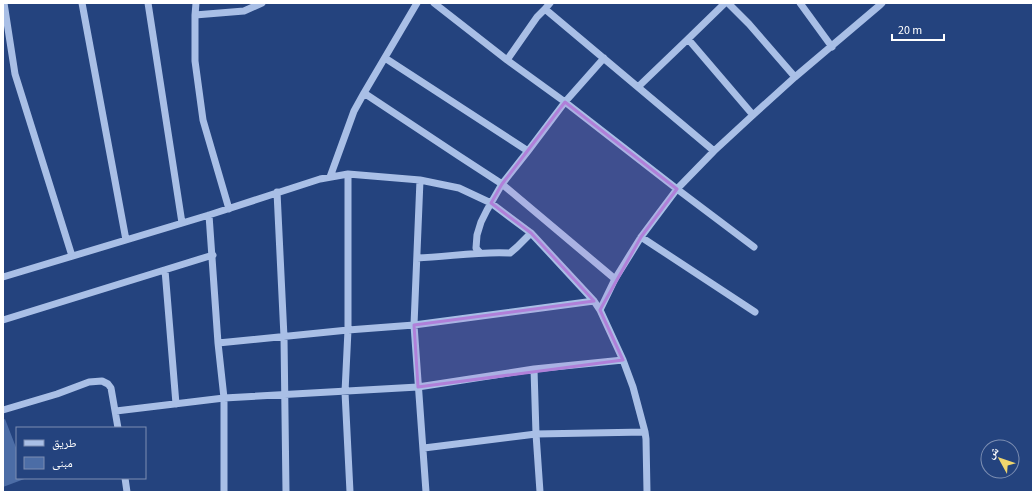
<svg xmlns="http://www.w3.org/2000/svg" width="1036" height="495" viewBox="0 0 1036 495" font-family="'Source Sans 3','Noto Naskh Arabic',sans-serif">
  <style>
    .building { fill: #4c6da6 }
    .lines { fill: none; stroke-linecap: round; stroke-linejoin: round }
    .minor { stroke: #a9bfe6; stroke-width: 7 }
    .marked { fill: #b080d9; fill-opacity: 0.2; stroke: #b080d9; stroke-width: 3; stroke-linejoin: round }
  </style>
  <rect width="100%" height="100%" fill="#24437e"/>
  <path class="building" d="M5,419L17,450V478H27L3,487V420Z"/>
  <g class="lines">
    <path class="minor" d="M4,3L15,74L72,256
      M82,3L126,240
      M148,3L182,223
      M196,3L195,15V61L203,120L229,209
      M434,3L507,60L565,102L677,189L754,247
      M725,3L688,39L753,115
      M728,3L749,24L795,77
      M800,3L832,47
      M545,9L550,3
      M195,15L244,11L262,3
      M385,58L528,151
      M507,60L537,17L545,9L714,151
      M638,87L688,39
      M364,93L459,156L502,184L615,279
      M348,174V330L345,392L350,492
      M330,177L354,111L364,93L417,3
      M420,180L414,325L426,492
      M277,192L284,337L286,492
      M209,215L218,343L224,398V492
      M641,237L755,312
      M480,253L476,248L477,235L481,222L487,210L502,184L528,151L565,102L604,58
      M417,258C448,257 479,251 510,253L517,247L531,233
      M165,270L176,404
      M3,277L209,215L320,179L348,174L420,180L459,188L491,203L531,233L594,301L600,310L623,360L633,387L645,432L646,439L647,492
      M600,310L615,279L641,237L677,189L714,151L753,115L795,77L880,5L882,3
      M3,320L213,255
      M218,343L348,330L414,325L594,301
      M534,369L536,434L540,492
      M3,410L57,394L89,382L102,381L108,384L111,388L118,428
      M116,411L224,398L418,387L534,369L623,360
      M424,448L536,434L645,432
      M125,478L127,492"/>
  </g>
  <path class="marked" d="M565,102L677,189L641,237L600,310L623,360L418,387L414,325L594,301L531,233L491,203L502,184Z"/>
  <rect width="1036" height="495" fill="none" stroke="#ffffff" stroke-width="8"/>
  <rect x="16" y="427" width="130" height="52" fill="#24437e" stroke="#7c8eb2"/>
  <rect x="24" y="440" width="20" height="6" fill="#a9bfe6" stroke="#7c8eb2"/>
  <text x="52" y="447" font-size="12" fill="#ffffff">طريق</text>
  <rect x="24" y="457" width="20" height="12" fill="#4c6da6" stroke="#7c8eb2"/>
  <text x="52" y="467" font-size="12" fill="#ffffff">مبنى</text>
  <g transform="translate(1000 459) rotate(310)"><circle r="19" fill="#24437e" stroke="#7c8eb2"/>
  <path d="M0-3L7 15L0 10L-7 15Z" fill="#f0d66d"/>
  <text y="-6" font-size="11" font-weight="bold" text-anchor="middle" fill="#ffffff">ش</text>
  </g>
  <path d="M892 34v6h52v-6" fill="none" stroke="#ffffff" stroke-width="2"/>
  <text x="898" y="34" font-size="12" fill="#ffffff" stroke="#24437e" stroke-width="3" paint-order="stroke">20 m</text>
</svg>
